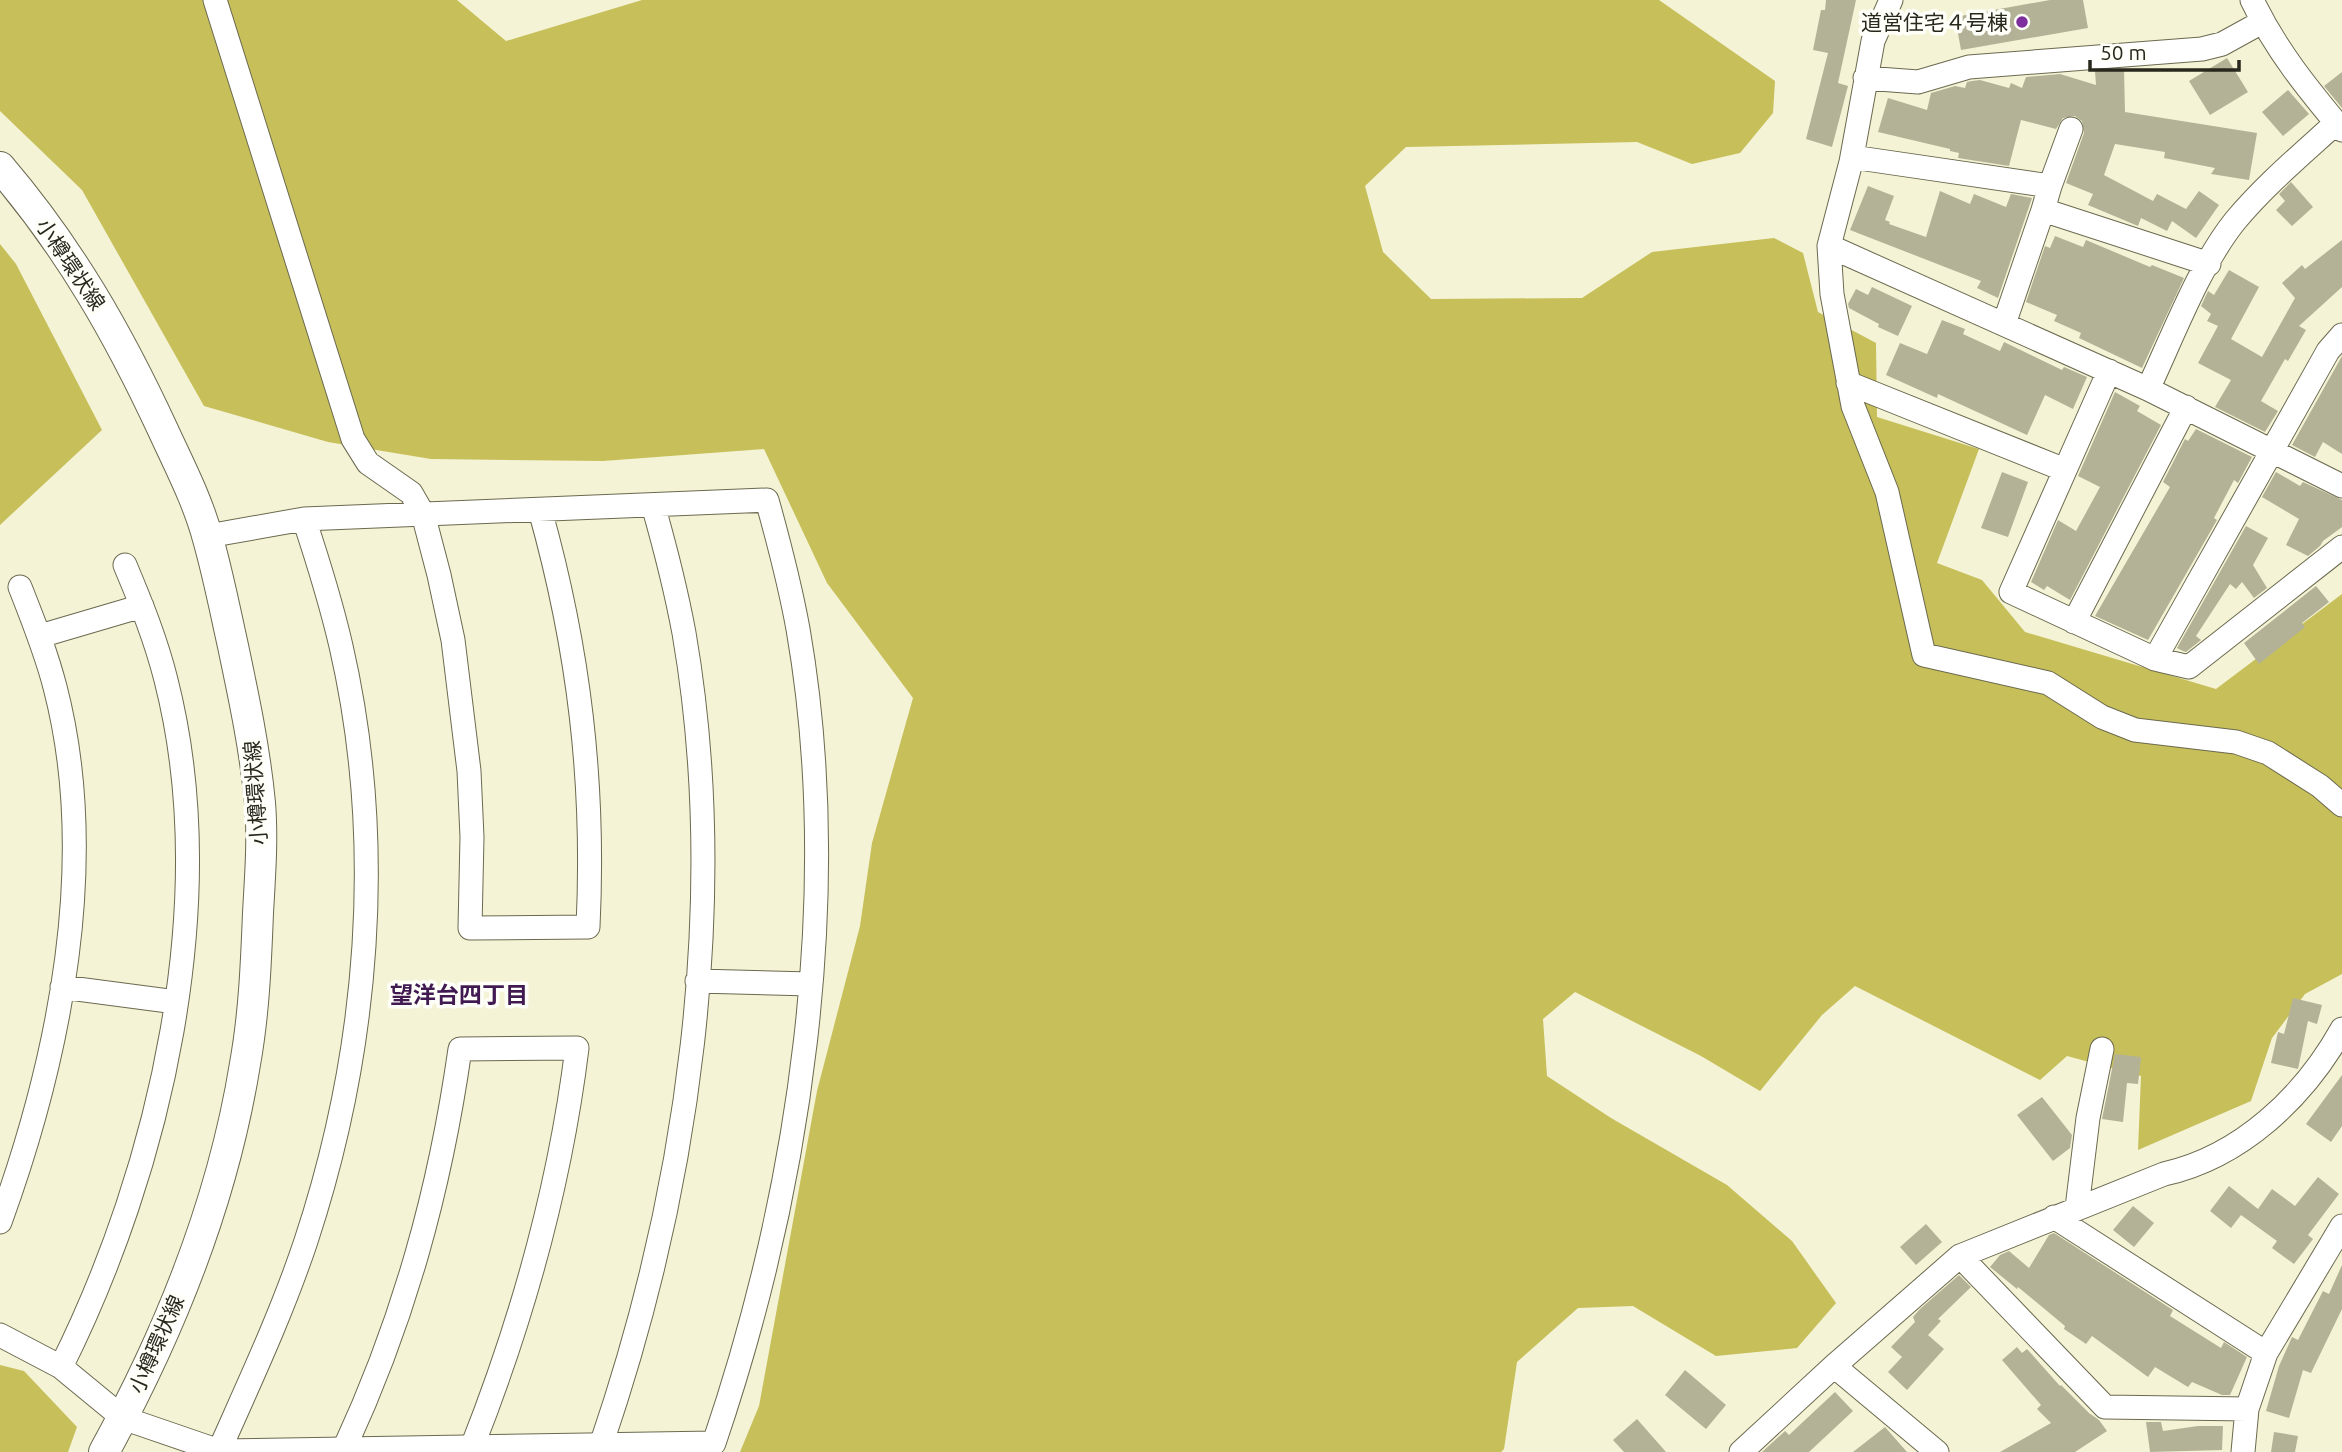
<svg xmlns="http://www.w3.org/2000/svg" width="2342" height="1452" viewBox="0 0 2342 1452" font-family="Ubuntu,'Noto Sans JP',sans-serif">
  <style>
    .forest { fill: #c7bf5a }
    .building { fill: #b4b296 }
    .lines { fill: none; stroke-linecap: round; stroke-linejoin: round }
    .minor-casing { stroke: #6b694f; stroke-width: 25 }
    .major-casing { stroke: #6b694f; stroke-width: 32 }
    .minor { stroke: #fff; stroke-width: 23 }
    .major { stroke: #fff; stroke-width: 30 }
    .poi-dot { fill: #7f2e9e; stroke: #fffff9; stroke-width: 2.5 }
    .labels { text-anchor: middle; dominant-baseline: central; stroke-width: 7; stroke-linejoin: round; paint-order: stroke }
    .poi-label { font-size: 21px; fill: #29281d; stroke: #fffff9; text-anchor: end }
    .street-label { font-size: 21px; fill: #29281d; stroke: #fffff9 }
    .neighbourhood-label { font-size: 23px; font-weight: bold; fill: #401a50; stroke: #fffff9 }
  </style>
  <rect width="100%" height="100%" fill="#f4f3d5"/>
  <path class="forest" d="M0,0H457L506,41L642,0H1659L1775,81L1773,113L1740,153L1692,164L1637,142L1406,147L1365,186L1383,252L1431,299L1582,298L1652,252L1774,238L1803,253L1818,312L1876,343L1877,417L1979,449L1937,563L1982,580L2025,632L2216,689L2342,594V974L2305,994L2272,1038L2251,1101L2138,1150L2141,1076L2067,1056L2040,1080L1855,986L1822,1015L1760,1091L1701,1056L1575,992L1543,1019L1547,1076L1611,1118L1727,1185L1792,1241L1836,1303L1797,1348L1716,1356L1633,1306L1578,1308L1517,1362L1504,1449L1501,1452H740L759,1406L817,1091L860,926L872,843L913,698L827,583L764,449L603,461L431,459L328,442L204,406L82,190L0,111Z
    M0,244L16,264L102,430L0,525Z
    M0,1365L24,1371L77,1427L68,1452H0Z"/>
  <path class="building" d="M1826,0H1856L1838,83L1848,86L1832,147L1806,139L1828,53L1813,50L1821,10H1825Z
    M2050,0H2083L2088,28L1961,50L1955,17Z
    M2227,58L2248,92L2210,115L2189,81Z
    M2124,69L2125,112L2257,133L2249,180L2211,174L2215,168L2164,158L2165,152L2115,144L2104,175L2153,201L2157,194L2186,209L2199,191L2219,205L2196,238L2172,221L2167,231L2141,218L2138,226L2088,205L2093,194L2066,183L2084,133L2082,121L2075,116L2063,118L2056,129L2021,120L2009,166L1958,158L1959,153L1950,151V149L1878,132L1888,98L1927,110L1931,93L1955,86L1965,88L1967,82L1972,81L1980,80L2009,88L2011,83L2022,88L2026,77L2060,74L2096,85L2095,71Z
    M2342,72V108L2324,86Z
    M2288,90L2309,114L2283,136L2262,112Z
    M2291,182L2313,207L2292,226L2276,210L2285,201L2279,194Z
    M1868,186L1894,196L1885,220L1890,222L1889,224L1926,237L1940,191L1970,204L1974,194L2006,207L2011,194L2032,198L1998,298L1977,288L1981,281L1850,230Z
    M2055,236L2083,247L2086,240L2150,267L2152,265L2184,278L2142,368L2079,338L2081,333L2054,321L2057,315L2026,302L2045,246L2050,248Z
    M2342,240V287L2299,326L2306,330L2288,361L2285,359L2261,401L2278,411L2265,432L2215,407L2231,380L2198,363L2218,326L2207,321L2211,314L2201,306L2208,291L2214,295L2229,270L2259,287L2231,339L2262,357L2295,298L2282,283L2302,265L2305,269Z
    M1872,287L1912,306L1898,336L1878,327L1879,324L1849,308L1848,304L1856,289L1868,295Z
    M1942,320L1965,329L1963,334L2000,351L2004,342L2062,370L2064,367L2087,377L2073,409L2045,395L2027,435L1938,394L1937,398L1886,375L1900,343L1927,354Z
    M2342,356V454L2323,442L2315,457L2292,445Z
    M2115,392L2140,406L2137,411L2161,425L2070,600L2047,586L2044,590L2031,582L2058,520L2076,531L2100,487L2078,476Z
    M2196,429L2252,457L2238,483L2234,480L2214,518L2217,520L2148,640L2095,616L2170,487L2163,482L2185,439L2188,441Z
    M2002,472L2028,482L2008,537L1981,528Z
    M2276,472L2300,486L2303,482L2342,500V527L2323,541L2320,546L2308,556L2286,545L2299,519L2262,497Z
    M2246,526L2268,538L2253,565L2267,588L2254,598L2242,582L2236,589L2230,584L2196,636L2201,640L2186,652L2183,651L2177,648Z
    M2316,586L2329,602L2302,623L2305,627L2259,664L2244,643Z
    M2293,998L2322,1005L2317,1024L2308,1021L2298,1069L2271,1063L2278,1032L2284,1034Z
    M2115,1054L2141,1057L2138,1084L2127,1083L2123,1122L2102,1119Z
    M2342,1075V1126L2331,1142L2306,1124Z
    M2042,1097L2072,1135L2070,1148L2053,1161L2017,1115Z
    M2318,1177L2339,1194L2308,1235L2313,1239L2294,1264L2272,1248L2277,1241L2241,1215L2231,1228L2210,1211L2229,1186L2258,1209L2272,1189L2295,1206Z
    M2133,1206L2154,1223L2134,1247L2113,1230Z
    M1926,1224L1942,1242L1916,1265L1900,1247Z
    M2054,1233L2173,1310L2170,1316L2221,1348L2224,1342L2247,1357L2230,1395H2222L2192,1382L2188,1387L2155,1367L2148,1377L2092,1336L2086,1344L2064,1329L2065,1326L2018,1287L2017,1289L1990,1267L2000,1255L2009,1251L2029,1268L2049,1235Z
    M2342,1265V1309L2311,1373L2303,1370L2289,1418L2266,1411L2279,1366L2292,1337L2298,1340L2323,1291L2329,1294Z
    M1959,1275L1971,1287L1938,1319L1941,1321L1928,1335L1944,1349L1907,1390L1888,1372L1902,1357L1891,1347L1915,1322L1913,1317L1920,1309Z
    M2017,1347L2022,1353L2027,1349L2060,1386L2061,1385L2089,1413L2099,1420L2107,1431L2075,1452H2000L2051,1423L2037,1409L2041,1405L2002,1360Z
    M1685,1370L1726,1405L1706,1429L1665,1395Z
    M1835,1392L1853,1411L1809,1452H1762L1785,1431L1789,1435Z
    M1637,1419L1666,1452H1624L1613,1440Z
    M2146,1422H2161L2163,1431L2198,1426H2223L2222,1450L2150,1452Z
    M1885,1427L1907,1452H1853Z
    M2274,1432L2298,1436L2295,1452H2271Z"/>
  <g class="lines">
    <g class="minor-casing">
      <path id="minor" d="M215,0L353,439L368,463L411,493L423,514L439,575L453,640L469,771L472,837L470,928L588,927C595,782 579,649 540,510
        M1891,0L1873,41L1851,162L1829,246L1832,294L1853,406L1887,492L1924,655L2048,683L2102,717L2135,730L2236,742L2268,753L2320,786L2342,805
        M2252,0C2276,50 2307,88 2342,130
        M1865,78L1918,82L1969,67L2202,49L2222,44L2262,22
        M1852,157L2050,186L2043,210L2209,264
        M2050,186L2071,129
        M1829,246L2148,389L2342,486
        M2004,324L2043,210
        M2109,371L2011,592L2155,659L2189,667L2342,547
        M1848,383L2065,470
        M2148,389C2173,336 2199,266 2235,221C2265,185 2302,154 2336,123
        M2074,622L2186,407
        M40,636L142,606
        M2155,659L2328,351L2342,335
        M697,981L810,984
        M62,987L176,1002
        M2077,1208L2088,1118L2102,1049
        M2054,1217L2266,1353
        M0,1222C60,1057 100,860 55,687C46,652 33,620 20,587
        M1960,1256L2105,1407L2247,1409
        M0,1335L61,1367L123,1418L219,1451L714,1443C800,1190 844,894 798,629C790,585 779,543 767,500L304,519L208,536
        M1834,1366L1937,1452
        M61,1367C161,1167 222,900 166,680C156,640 141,603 125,565
        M601,1445C688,1191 730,900 684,633C676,590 665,547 653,505
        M344,1449C404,1320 440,1190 460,1049L577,1048C560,1186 523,1318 472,1447
        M219,1451C250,1381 282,1313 306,1241C369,1050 386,842 341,646C331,603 318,561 304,519
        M1741,1452L1834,1366L1960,1256L2164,1174C2241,1157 2304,1097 2342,1029
        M2243,1452L2247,1409L2266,1353L2342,1226"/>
    </g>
    <g class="major-casing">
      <path id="major" d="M0,167C70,249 118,333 163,430C179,465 198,501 208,539C218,574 225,610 233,646C244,698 255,750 260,803C263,839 260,877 258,913C256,964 254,1014 245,1064C223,1200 170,1332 104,1452"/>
    </g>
    <use href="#minor" class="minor"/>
    <use href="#major" class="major"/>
  </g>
  <circle class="poi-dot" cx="2022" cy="22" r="7"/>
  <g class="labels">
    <g class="poi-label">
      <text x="2008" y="22">道営住宅４号棟</text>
    </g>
    <g class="street-label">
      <text transform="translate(71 264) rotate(56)">小樽環状線</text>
      <text transform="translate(255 793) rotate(-94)">小樽環状線</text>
      <text transform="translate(156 1344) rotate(-66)">小樽環状線</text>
    </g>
    <g class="neighbourhood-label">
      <text x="459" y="994">望洋台四丁目</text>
    </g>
  </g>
  <path d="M2090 60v10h149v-10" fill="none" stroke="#29281d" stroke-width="3.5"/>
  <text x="2100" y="60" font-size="21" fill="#29281d" stroke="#fffff9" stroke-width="5" paint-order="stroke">50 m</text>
</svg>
